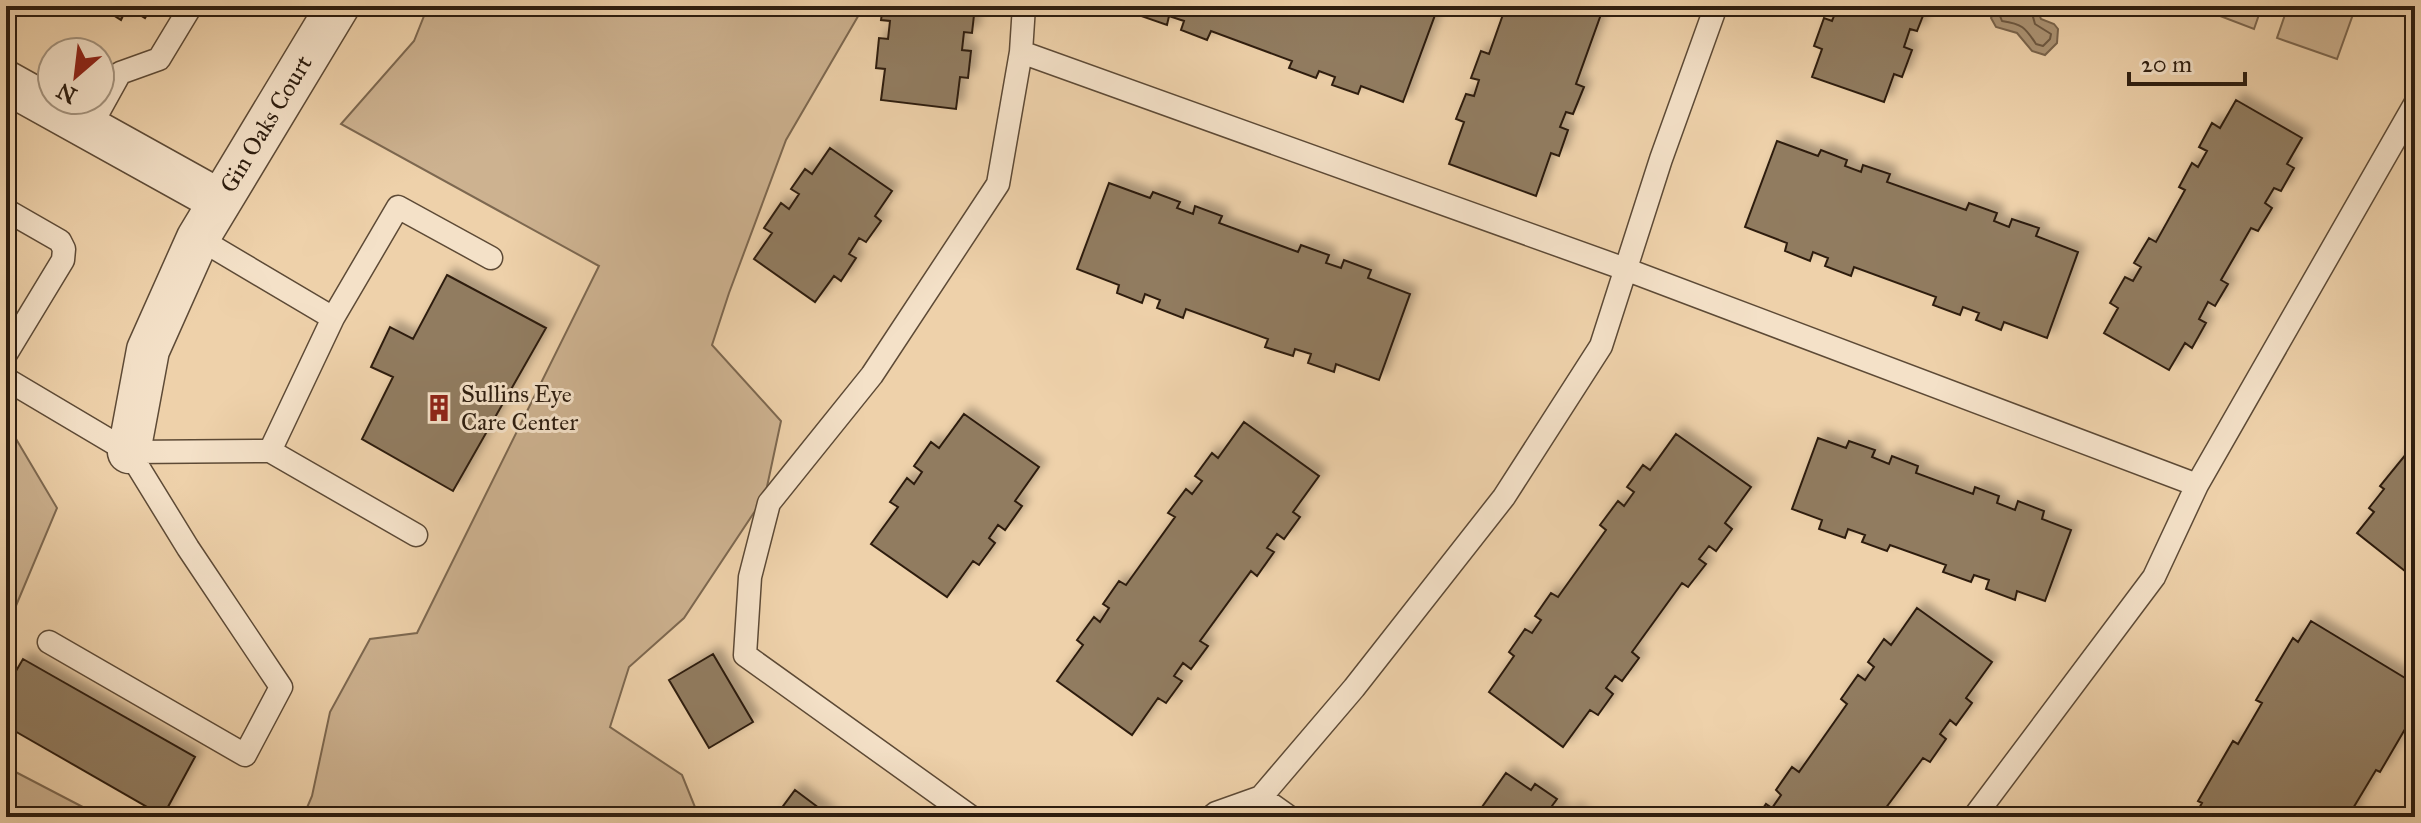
<svg xmlns="http://www.w3.org/2000/svg" width="2421" height="823" viewBox="0 0 2421 823" font-family="'IM FELL Great Primer',serif">
  <style>
    .green { fill: #cdb290; stroke: #7d6850; stroke-width: 2 }
    .water { fill: #ac9475; stroke: #79644c; stroke-width: 2 }
    .lines { fill: none; stroke-linecap: round; stroke-linejoin: round }
    .shore { stroke: #6c5842; stroke-width: 2 }
    .building { fill: #917b60; stroke: #2d1d0f; stroke-width: 2; filter: url(#shadow) }
    .lane-casing { stroke: #5d4a36; stroke-width: 25 }
    .street-casing { stroke: #5d4a36; stroke-width: 45 }
    .lane { stroke: #f4e1c8; stroke-width: 22 }
    .street { stroke: #f4e1c8; stroke-width: 42 }
    .labels { text-anchor: middle; dominant-baseline: central; stroke-width: 6; stroke-linejoin: round; paint-order: stroke }
    .street-label { font-size: 24px; fill: #2d1d0f; stroke: #f4e1c8 }
    .poi-label { font-size: 24px; fill: #2d1d0f; stroke: #f4e1c8; text-anchor: start }
  </style>
  <defs>
    <filter id="shadow"><feDropShadow dx="7" dy="-7" stdDeviation="4" flood-color="#0004"/></filter>
  </defs>
  <rect width="100%" height="100%" fill="#eed1aa"/>
  <filter id="stains"><feTurbulence type="fractalNoise" baseFrequency=".0025" numOctaves="4"/><feColorMatrix values="0 0 0 0 .2 0 0 0 0 .09 0 0 0 0 .02 0 0 0 .5 -.17"/></filter>
  <radialGradient id="worn" r=".72"><stop offset=".6" stop-color="#630" stop-opacity="0"/><stop offset="1" stop-color="#630" stop-opacity=".3"/></radialGradient>
  <path class="green" d="M428,6H864L786,140L729,293L712,345L781,421L765,496L684,618L629,667L610,727L682,775L699,817H303L312,796L330,712L370,639L417,633L599,266L341,124L414,41Z
    M2194,6H2262L2254,29Z
    M2288,6H2356L2337,59L2277,38Z
    M6,422L57,508L10,620L6,623Z
    M6,767L102,817H6Z"/>
  <path class="water" d="M1997,6H2036L2041,19L2054,24L2058,29L2057,43L2045,55L2032,51L2017,33L1996,27L1991,18Z"/>
  <g class="lines">
    <path class="shore" d="M2002,6L2000,16L2002,21C2022,24 2025,27 2036,44L2043,46L2050,39L2051,34L2035,24L2030,6"/>
  </g>
  <path class="building" d="M99,6H152L145,18L127,7L121,20Z
    M883,6H975L972,33L964,32L962,50L971,51L968,78L960,77L956,109L881,100L885,69L876,68L879,38L888,39L890,21L881,20Z
    M1141,6H1409L1435,15L1403,102L1361,86L1358,94L1332,85L1335,77L1319,71L1316,78L1289,68L1292,61L1211,31L1207,40L1181,30L1184,21L1169,16L1167,25L1141,16L1144,7Z
    M1506,6H1604L1576,84L1584,87L1573,114L1566,112L1560,127L1568,130L1559,156L1551,153L1536,196L1449,164L1464,122L1456,119L1466,94L1474,96L1479,80L1471,78L1481,51L1489,54Z
    M1838,6L1926,8L1917,31L1910,29L1904,47L1912,50L1902,77L1894,74L1884,102L1812,77L1822,49L1814,46L1824,18L1832,21Z
    M2236,100L2302,138L2287,164L2294,168L2281,191L2274,188L2265,203L2272,208L2258,231L2251,228L2221,280L2228,284L2215,306L2208,302L2199,319L2206,323L2192,348L2185,343L2169,370L2104,333L2118,308L2110,303L2125,277L2133,281L2141,267L2134,263L2149,238L2156,242L2185,190L2179,187L2192,163L2198,167L2207,151L2199,147L2212,123L2220,128Z
    M1777,141L1818,156L1821,150L1847,160L1845,166L1861,172L1863,165L1890,174L1887,182L1966,210L1969,203L1997,213L1994,221L2009,227L2012,219L2039,228L2036,236L2078,252L2047,338L2004,322L2001,330L1976,320L1979,313L1963,307L1960,315L1933,305L1936,297L1854,267L1851,276L1825,266L1828,258L1813,252L1810,261L1785,251L1787,243L1745,227Z
    M830,148L892,191L875,216L881,221L866,242L859,238L849,254L856,258L841,281L834,276L815,302L754,259L772,233L764,228L781,203L789,209L799,194L791,189L805,169L812,174Z
    M1109,183L1150,198L1153,192L1180,202L1177,208L1193,214L1195,206L1222,216L1219,223L1298,252L1301,245L1329,255L1326,263L1341,268L1344,260L1371,270L1368,278L1410,294L1379,380L1336,364L1334,372L1308,363L1311,354L1295,349L1293,356L1265,347L1268,339L1186,309L1183,318L1157,308L1160,300L1145,294L1142,303L1117,293L1119,285L1077,269Z
    M447,275L546,328L453,491L362,439L393,377L371,367L390,327L413,339Z
    M964,414L1039,467L1015,501L1022,506L1005,530L998,525L989,538L995,543L979,565L973,561L947,597L871,544L898,507L890,502L907,478L914,484L922,472L914,466L931,442L939,448Z
    M1244,422L1319,476L1293,512L1300,517L1284,539L1277,534L1267,548L1274,552L1257,576L1251,571L1200,641L1208,646L1191,669L1183,663L1174,676L1182,681L1166,703L1158,698L1132,735L1057,681L1083,645L1077,640L1094,617L1100,622L1109,608L1103,604L1119,581L1126,585L1175,517L1168,513L1186,489L1192,494L1202,481L1195,476L1212,453L1218,458Z
    M1676,434L1751,487L1725,523L1732,529L1716,551L1709,546L1699,559L1706,564L1688,587L1682,583L1632,652L1639,658L1622,681L1615,676L1606,688L1613,694L1598,715L1590,710L1563,747L1489,692L1514,656L1509,652L1525,629L1532,633L1541,620L1535,616L1551,593L1558,597L1606,530L1600,525L1618,501L1624,506L1634,492L1627,487L1643,465L1650,470Z
    M1818,438L1846,448L1849,441L1875,450L1872,457L1889,464L1892,456L1918,466L1916,473L1973,494L1975,487L1999,496L1997,503L2015,510L2018,501L2044,511L2042,519L2071,530L2045,601L2017,591L2015,600L1986,589L1989,580L1974,575L1971,582L1943,572L1946,565L1890,545L1887,551L1862,542L1865,535L1848,529L1845,538L1819,529L1822,520L1792,509Z
    M2415,443V579L2357,533L2374,512L2369,508L2384,489L2380,486Z
    M1917,608L1992,662L1966,698L1972,703L1956,725L1950,720L1940,734L1946,739L1930,762L1923,758L1879,817H1757L1766,804L1772,808L1781,795L1776,790L1792,767L1799,772L1847,704L1841,699L1858,675L1865,680L1874,667L1868,662L1884,639L1891,645Z
    M2311,621L2415,684V703L2411,709L2415,712L2380,772L2376,770L2352,810L2355,812L2352,817H2194L2202,803L2198,801L2233,741L2238,744L2262,703L2256,700L2293,638L2298,642Z
    M713,654L753,722L709,748L669,680Z
    M23,659L195,757L163,816L6,726V688Z
    M1506,773L1531,790L1535,784L1557,799L1552,806L1568,817L1573,810L1583,817H1475Z
    M795,790L831,817H775Z"/>
  <g class="lines">
    <g class="lane-casing">
      <path id="lane" d="M1021,52L1625,269L2197,485
        M89,129L120,73L159,59L191,6
        M6,210L60,241L64,249L63,260L6,354
        M198,238L333,318L398,207L491,258
        M6,379L129,452L188,548L281,687L245,755L49,642
        M270,451L416,535
        M129,452L270,451L333,318
        M1261,797L1289,817
        M971,817L745,655L750,577L769,503L872,375L998,184L1021,52L1024,6
        M1211,817L1216,813L1261,797L1354,688L1504,497L1601,346L1661,159L1716,6
        M1974,817L2154,577L2197,485L2415,104"/>
    </g>
    <g class="street-casing">
      <path id="street" d="M6,82L220,201
        M129,452L148,350L198,238L338,6"/>
    </g>
    <use href="#lane" class="lane"/>
    <use href="#street" class="street"/>
  </g>
  <defs>
    <g id="building-bare" transform="scale(2.16)"><path d="M-4-6H4V6H1V3H-1V6H-4ZM-2.5-4.3h1.7v1.8h-1.7ZM.8-4.3h1.7v1.8H.8ZM-2.5-1h1.7V.8h-1.7ZM.8-1h1.7V.8H.8Z" fill="#8f2418" stroke="#f4e1c8" stroke-width="2.5" paint-order="stroke"/></g>
  </defs>
  <g fill-rule="evenodd">
    <use href="#building-bare" x="439" y="408"/>
  </g>
  <g class="labels">
    <g class="street-label">
      <text transform="translate(266 124) rotate(-59)">Gin Oaks Court</text>
    </g>
    <g class="poi-label">
      <text x="461" y="394">Sullins Eye<tspan x="461" dy="28">Care Center</tspan></text>
    </g>
  </g>
  <rect width="2421" height="823" fill="none" stroke="#eed1aa" stroke-width="32"/>
  <rect x="8" y="8" width="2405" height="807" fill="none" stroke="#2d1d0f" stroke-width="4"/>
  <rect x="16" y="16" width="2389" height="791" fill="none" stroke="#2d1d0f" stroke-width="2"/>
  <g transform="translate(76 76) rotate(208)"><circle r="38" fill="#f4e1c8" stroke="#a4937e" stroke-width="2"/>
  <path d="M0-6L14 30L0 20L-14 30Z" fill="#8f2418"/>
  <text y="-12" font-size="22" font-weight="bold" text-anchor="middle" fill="#2d1d0f">N</text>
  </g>
  <path d="M2129 72v12h116v-12" fill="none" stroke="#2d1d0f" stroke-width="4"/>
  <text x="2141" y="72" font-size="24" fill="#2d1d0f" stroke="#f4e1c8" stroke-width="6" paint-order="stroke">20 m</text>
  <rect width="100%" height="100%" filter="url(#stains)"/>
  <rect width="100%" height="100%" fill="url(#worn)"/>
</svg>
